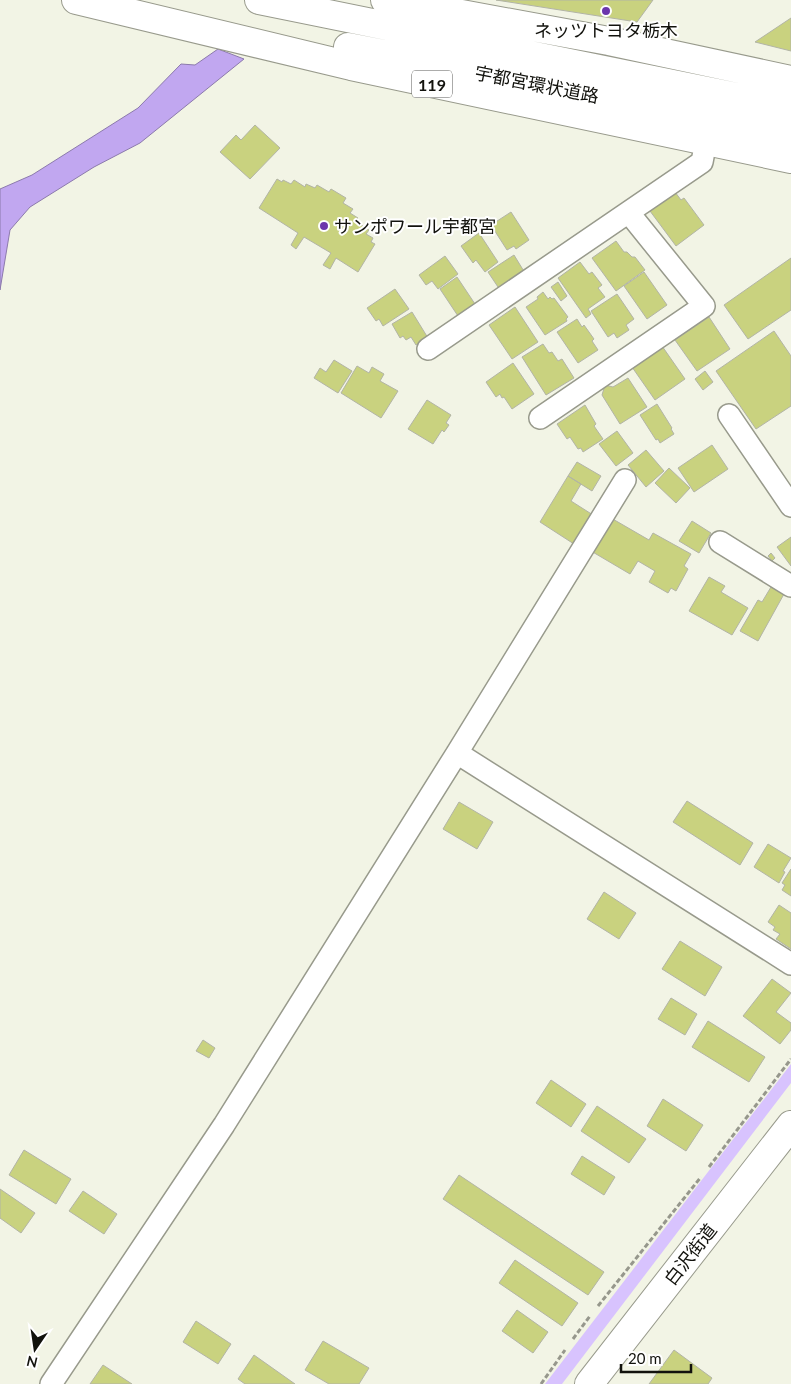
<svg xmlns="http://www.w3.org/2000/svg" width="791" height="1384" viewBox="0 0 791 1384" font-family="Lato,'Noto Sans JP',sans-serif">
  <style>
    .green { fill: #d8c3fe }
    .water { fill: #c1a7f0; stroke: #8c7aac }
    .building { fill: #c9d27f; stroke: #b2b4a6 }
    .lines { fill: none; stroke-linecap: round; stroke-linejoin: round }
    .minor-casing { stroke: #989a8c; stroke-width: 24 }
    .secondary-casing { stroke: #989a8c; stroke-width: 30 }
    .trunk-casing { stroke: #989a8c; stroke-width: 30 }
    .path { stroke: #96978c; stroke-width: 3; stroke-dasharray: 5 2.5; stroke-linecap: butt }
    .minor { stroke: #fff; stroke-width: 21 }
    .secondary { stroke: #fff; stroke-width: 28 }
    .trunk { stroke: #fff; stroke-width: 28 }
    .poi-dot { fill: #6c36ac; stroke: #fff; stroke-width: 2 }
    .labels { text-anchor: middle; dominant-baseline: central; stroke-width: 4; stroke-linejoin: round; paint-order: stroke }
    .shield { fill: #fff; stroke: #595956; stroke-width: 1 }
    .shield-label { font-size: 16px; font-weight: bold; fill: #12120d }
    .poi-label { font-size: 18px; fill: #12120d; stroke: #fff }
    .street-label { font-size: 18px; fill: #12120d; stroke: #fff }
  </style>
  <rect width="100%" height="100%" fill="#f2f4e5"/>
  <path class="green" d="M791,1064V1083L562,1384H545Z"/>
  <path class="water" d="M218,49L244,59L140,143L94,167L30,207L10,230L0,290V189L32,175L138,108L181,64L195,65Z"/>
  <path class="building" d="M496,0H653L637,22Z
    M791,18V51L755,42Z
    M255,125L280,148L250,179L220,152L236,135L241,140Z
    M277,179L282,182L283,180L291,184L294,180L305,187L306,184L315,188L317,185L329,192L331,189L346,198L343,203L353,209L350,213L358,218L355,221L369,230L366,234L373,238L371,242L375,244L358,272L336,258L330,269L323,265L331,253L304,237L296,249L291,245L298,233L259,208Z
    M675,192L681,200L684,198L704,225L676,246L650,211Z
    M511,212L529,240L516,249L514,246L507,250L491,225Z
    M479,233L498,262L485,272L476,260L473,263L461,246Z
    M616,241L624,252H627L632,257H635L645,270L616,291L592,258Z
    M514,255L525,273L500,290L488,272Z
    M445,256L458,274L438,289L432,281L426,285L419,275Z
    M791,258V310L748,339L724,305Z
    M580,262L589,274L592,272L602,285L598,288L605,297L588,309L591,314L586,318L558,278Z
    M644,272L667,305L647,319L624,286Z
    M457,277L477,307L460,319L440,289Z
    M558,282L567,296L561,301L551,287Z
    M395,289L409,309L383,326L379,319L376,321L367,308Z
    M543,292L548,299L550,297L552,299L554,298L568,317L566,319L567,321L545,335L526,307L538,299L537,297Z
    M617,294L634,319L626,325L629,330L617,338L614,333L608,337L591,311Z
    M515,307L538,342L512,359L489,325Z
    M412,312L428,338L416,345L411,337L406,340L403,336L400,338L392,324Z
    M709,317L730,349L697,371L675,340Z
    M577,319L582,327L584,325L594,339L592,341L598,350L578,363L557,332Z
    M774,331L791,356V406L756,429L716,371Z
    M543,344L549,353L552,352L558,361L562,359L574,378L546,395L522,357Z
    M662,346L685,379L655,400L632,367Z
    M334,360L352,371L338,393L314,378L320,368L326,372Z
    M513,363L534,394L512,409L504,397L502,398L500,394L496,397L486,382Z
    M357,366L369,373L372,367L384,374L380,381L398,391L381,418L341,393Z
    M705,371L713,382L703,390L695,379Z
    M628,378L647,407L620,424L602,395L605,385L613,387Z
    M427,400L451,415L446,423L449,425L444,432L442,430L433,444L408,429Z
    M657,404L672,428L671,429L674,434L660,443L658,439L656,440L640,415Z
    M585,405L596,424L594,426L603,439L583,452L581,448L578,449L570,437L567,439L557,424Z
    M617,431L633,453L616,466L599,444Z
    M712,445L728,469L694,492L678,468Z
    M646,450L664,471L646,487L628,465Z
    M577,462L601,476L592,491L568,476Z
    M669,468L690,488L676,503L655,483Z
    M568,476L581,484L571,501L593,515L574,544L540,522Z
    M611,518L649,540L653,533L691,554L684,566L688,569L676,591L671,588L668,593L649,582L655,571L638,561L630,574L591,551Z
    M692,521L711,533L699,553L679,541Z
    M791,537V566L777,547Z
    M771,553L775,558L772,561L768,556Z
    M709,577L725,586L721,592L748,608L732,635L689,611Z
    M771,587L784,594L758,641L740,631L758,600L762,602Z
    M687,801L753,843L740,865L673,822Z
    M459,802L493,822L477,849L443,829Z
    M768,844L791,858L783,871L785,872L779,883L754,867Z
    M791,869V896L782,890L785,885L782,883Z
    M604,892L636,913L619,939L587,919Z
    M779,905L791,913V949L776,939L780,934L773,930L775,927L768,922Z
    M680,941L722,967L705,996L662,969Z
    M772,979L791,993L776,1012L791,1023V1030L780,1044L743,1016Z
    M671,998L697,1014L685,1035L658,1019Z
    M708,1021L765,1057L749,1082L692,1047Z
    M203,1040L215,1048L209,1058L196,1051Z
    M551,1080L586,1104L571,1127L536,1103Z
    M663,1099L703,1125L686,1151L647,1126Z
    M597,1106L646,1139L629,1163L581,1131Z
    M24,1150L71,1179L56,1204L9,1175Z
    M582,1156L615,1177L604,1195L571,1174Z
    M459,1175L604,1272L588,1295L443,1199Z
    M0,1189L35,1213L21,1233L0,1218Z
    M83,1191L117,1214L104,1234L69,1211Z
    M515,1260L578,1303L562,1326L499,1283Z
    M517,1310L548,1332L533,1353L502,1331Z
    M196,1321L231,1344L218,1364L183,1342Z
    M323,1341L369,1368L359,1384H329L305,1370Z
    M674,1350L712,1378L708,1384H649Z
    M254,1355L295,1384H245L238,1379Z
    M103,1365L132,1384H90Z"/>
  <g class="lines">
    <g class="minor-casing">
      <path id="minor" d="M428,349L702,162L706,141
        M729,415L791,506
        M540,418L704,306L629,213
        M720,542L791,586
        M457,753L791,964
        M51,1384L224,1125L457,753L625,480"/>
    </g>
    <g class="secondary-casing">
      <path id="secondary" d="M589,1384L791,1125"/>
    </g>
    <g class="trunk-casing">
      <path id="trunk" d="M76,0L351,66L791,159
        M259,0L791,108
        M385,0L609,41L791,80
        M348,47L791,133"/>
    </g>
    <path class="path" d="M709,1167L791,1059
      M598,1306L701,1177
      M573,1339L590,1316
      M541,1384L565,1350"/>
    <use href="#minor" class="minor"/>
    <use href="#secondary" class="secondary"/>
    <use href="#trunk" class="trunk"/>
  </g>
  <g class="poi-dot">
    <circle cx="606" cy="11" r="5"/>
    <circle cx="324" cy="226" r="5"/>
  </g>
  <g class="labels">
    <rect class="shield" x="412" y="70.5" width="40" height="27" rx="4"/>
    <g class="shield-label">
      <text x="432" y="84">119</text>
    </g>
    <g class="poi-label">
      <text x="606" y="30">ネッツトヨタ栃木</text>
      <text x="334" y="226" text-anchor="start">サンポワール宇都宮</text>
    </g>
    <g class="street-label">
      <text transform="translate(537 84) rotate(11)">宇都宮環状道路</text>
      <text transform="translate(690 1254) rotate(-52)">白沢街道</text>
    </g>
  </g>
  <g transform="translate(35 1349) rotate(193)" stroke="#ffffff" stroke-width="4" paint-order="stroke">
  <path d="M0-4L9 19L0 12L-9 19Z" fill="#12120d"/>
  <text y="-8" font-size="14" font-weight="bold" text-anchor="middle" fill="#12120d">N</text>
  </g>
  <path d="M621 1364v8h70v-8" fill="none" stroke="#12120d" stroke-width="2.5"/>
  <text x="628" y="1364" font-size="15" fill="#12120d" stroke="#ffffff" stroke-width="4" paint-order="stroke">20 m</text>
</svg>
